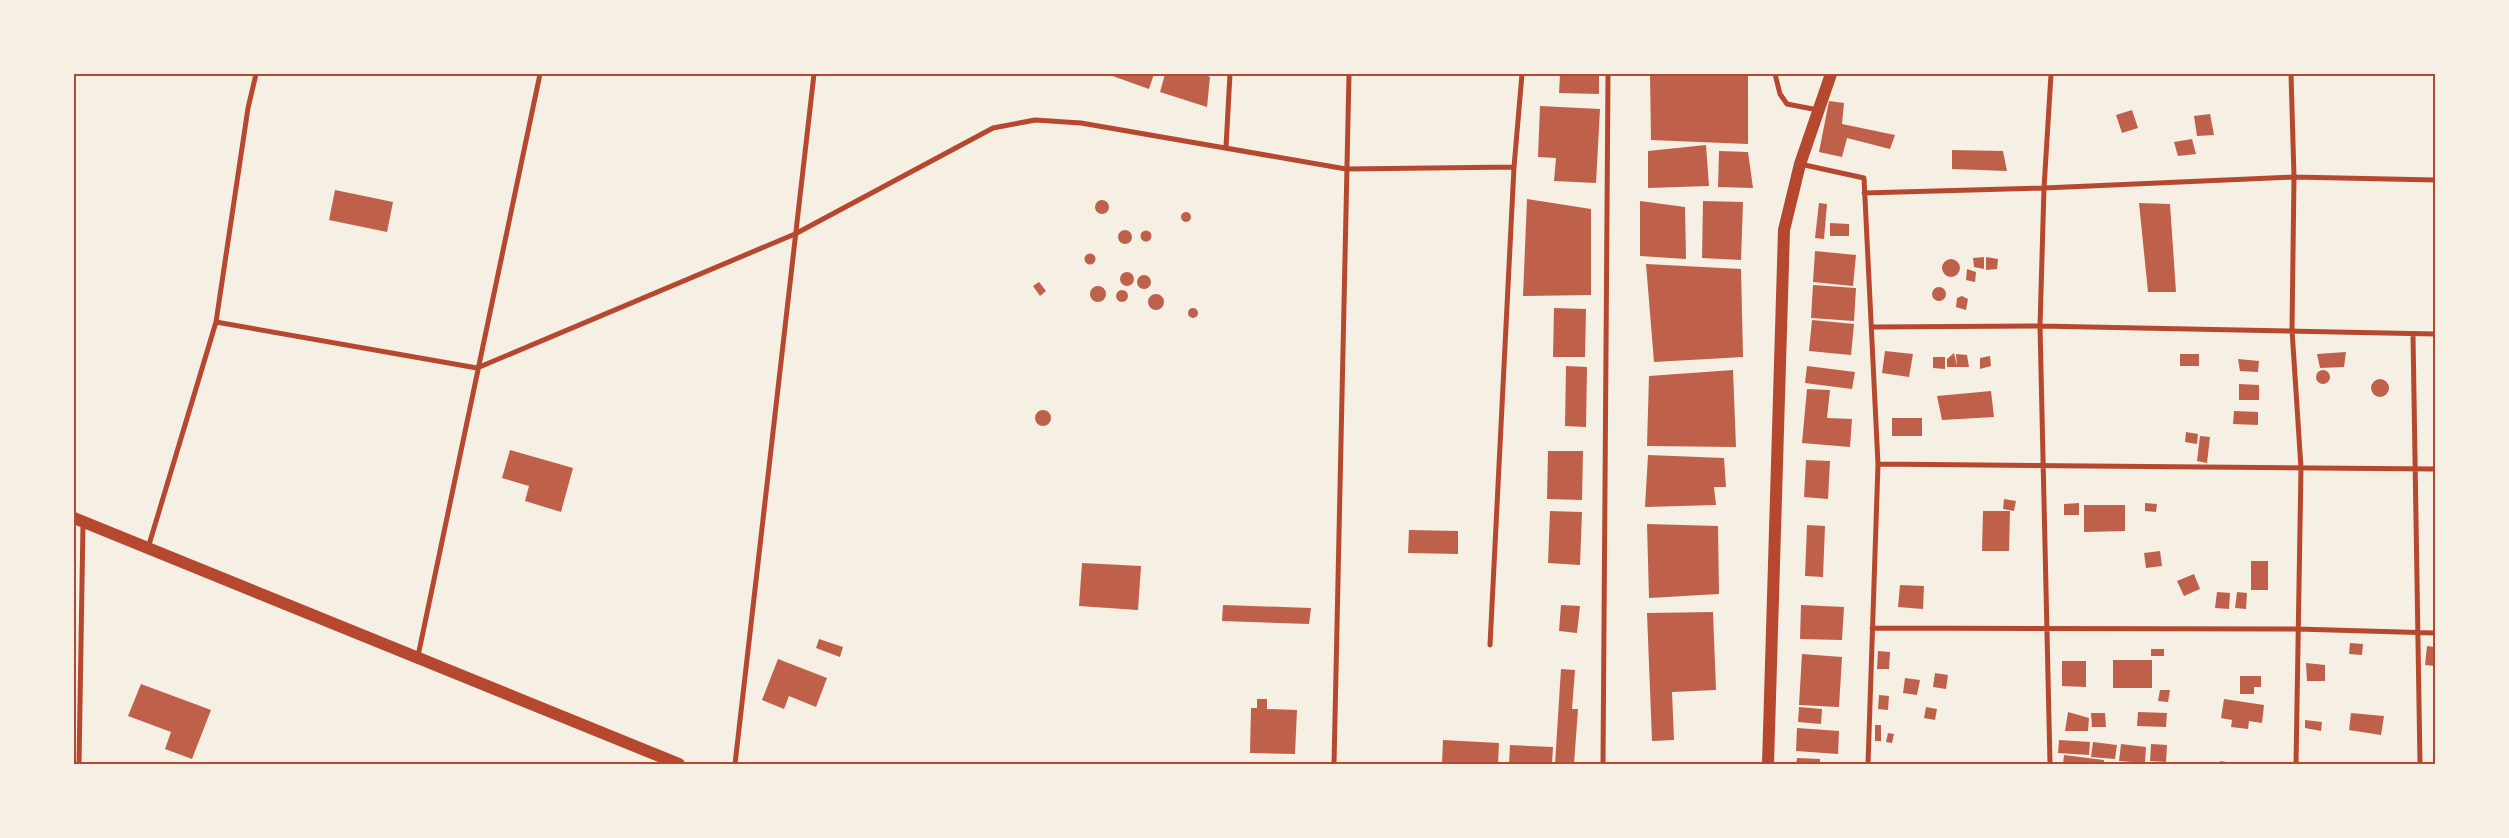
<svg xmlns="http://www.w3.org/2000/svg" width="2509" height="838" viewBox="0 0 2509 838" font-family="'Space Grotesk',sans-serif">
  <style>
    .building { fill: #bf614a }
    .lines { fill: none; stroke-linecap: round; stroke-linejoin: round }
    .minor { stroke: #b5482f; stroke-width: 5 }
    .primary { stroke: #b5482f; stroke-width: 12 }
    .neatline { fill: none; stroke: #b5482f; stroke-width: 2 }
  </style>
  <rect width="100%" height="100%" fill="#f6efe4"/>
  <path class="building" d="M1107,74H1154L1149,89Z
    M1165,74H1202L1210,77L1207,107L1160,92Z
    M1560,74H1599V94L1559,93Z
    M1650,74H1748V144L1651,140Z
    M1829,101L1844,103L1842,124L1895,135L1890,149L1847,138L1842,157L1819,152Z
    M1540,106L1600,109L1596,183L1554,181L1556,158L1538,157Z
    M2132,110L2138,128L2122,133L2116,115Z
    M2210,114L2214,135L2197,136L2194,116Z
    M2192,139L2196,154L2178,156L2174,142Z
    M1706,145L1709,186L1648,188V151Z
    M1952,150L2003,151L2007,171L1952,169Z
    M1719,151L1748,152L1753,188L1718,187Z
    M335,190L393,202L387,232L329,220Z
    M1527,199L1591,209V295L1523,296Z
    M1095 207a7 7 0 1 1 14 0a7 7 0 1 1-14 0Z
    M1640,201L1685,207L1686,259L1640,256Z
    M1703,201L1743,202L1741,260L1702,258Z
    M1819,203L1827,204L1824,239L1815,238Z
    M2139,203L2170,204L2176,292H2148Z
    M1181 217a5 5 0 1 1 10 0a5 5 0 1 1-10 0Z
    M1830,223L1849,224V236H1830Z
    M1118 237a7 7 0 1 1 14 0a7 7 0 1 1-14 0Z
    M1140.5 236a5.5 5.5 0 1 1 11 0a5.5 5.5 0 1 1-11 0Z
    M1815,251L1856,255L1853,286L1813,282Z
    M1084.5 259a5.5 5.5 0 1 1 11 0a5.5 5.5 0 1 1-11 0Z
    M1984,257V269L1974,267L1973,258Z
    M1986,257L1998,259L1997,269L1986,270Z
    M1942 268a9 9 0 1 1 18 0a9 9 0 1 1-18 0Z
    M1646,264L1741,269L1743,357L1654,362Z
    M1967,269L1976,272L1975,282L1966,280Z
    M1120 279a7 7 0 1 1 14 0a7 7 0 1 1-14 0Z
    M1137 282a7 7 0 1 1 14 0a7 7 0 1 1-14 0Z
    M1039,282L1046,291L1040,296L1033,286Z
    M1813,285L1856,288L1854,321L1811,318Z
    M1090 294a8 8 0 1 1 16 0a8 8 0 1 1-16 0Z
    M1932 294a7 7 0 1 1 14 0a7 7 0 1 1-14 0Z
    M1116 296a6 6 0 1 1 12 0a6 6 0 1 1-12 0Z
    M1148 302a8 8 0 1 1 16 0a8 8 0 1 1-16 0Z
    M1962,296L1968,299L1966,310L1956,307L1957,298Z
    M1188 313a5 5 0 1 1 10 0a5 5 0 1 1-10 0Z
    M1554,308L1586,309L1585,357H1553Z
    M1812,320L1854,324L1851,355L1809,351Z
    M1885,351L1913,354L1909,377L1882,373Z
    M2346,352L2344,367L2320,368L2317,354Z
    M1954,353L1957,366L1956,354L1967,355L1969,367H1947V359Z
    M2180,354H2199V366H2180Z
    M1990,356L1991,366L1980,369V358Z
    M1933,357H1945V369L1933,368Z
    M2238,359L2259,361L2258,372L2240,371Z
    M1566,366L1587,367L1586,427L1565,426Z
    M1807,366L1855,372L1852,389L1805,383Z
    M2316 377a7 7 0 1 1 14 0a7 7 0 1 1-14 0Z
    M1733,370L1736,447L1647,446L1649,376Z
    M2371 388a9 9 0 1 1 18 0a9 9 0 1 1-18 0Z
    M2239,384L2259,385V400H2239Z
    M1807,389L1830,390L1827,418L1852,419L1850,447L1802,443Z
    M1991,391L1994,417L1942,420L1937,396Z
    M1035 418a8 8 0 1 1 16 0a8 8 0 1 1-16 0Z
    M2234,411L2258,412V425L2233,424Z
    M1892,418H1922V436H1892Z
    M2186,432L2198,434L2197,444L2185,442Z
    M2200,436L2210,437L2207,463L2197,461Z
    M510,450L573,468L561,512L525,501L529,486L502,478Z
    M1548,451H1583L1582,500L1547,499Z
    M1648,455L1724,458L1726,487H1714L1716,505L1645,507Z
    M1806,460L1830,461L1828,499L1804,497Z
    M2004,499L2016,501L2014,511L2003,509Z
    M2079,503V515H2064V504Z
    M2145,503L2157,504L2156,512L2145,511Z
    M2084,505H2125V531L2084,532Z
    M1550,511L1582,512L1580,565L1548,563Z
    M1983,511H2010L2009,551H1982Z
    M1647,524L1718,526L1719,594L1649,598Z
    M1807,525L1825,526L1823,577L1805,576Z
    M1409,530L1458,531V554L1408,553Z
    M2160,551L2162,566L2146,568L2144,553Z
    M2251,561H2268V590H2251Z
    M1082,563L1141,566L1138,610L1079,606Z
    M2194,574L2200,589L2184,596L2177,581Z
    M1900,585L1924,586L1923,609L1898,607Z
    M2217,592L2230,593L2229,609L2215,608Z
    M2237,592L2247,593L2246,609L2235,608Z
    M1223,605L1311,608L1309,624L1222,621Z
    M1561,605L1580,606L1577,633L1559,631Z
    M1801,605L1844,607L1842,640L1800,639Z
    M1713,612L1716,690L1672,692L1674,740L1652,741L1647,613Z
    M819,639L843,647L840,657L816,648Z
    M2350,643L2363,644L2362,655L2349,654Z
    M2427,646L2435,647V666L2425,665Z
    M2151,649H2164V656H2151Z
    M1878,651L1890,652L1889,669H1877Z
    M1802,654L1842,657L1839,707L1799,705Z
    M778,659L827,678L816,707L789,696L784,709L762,700Z
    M2113,660H2152V688H2113Z
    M2062,661H2086V687L2062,686Z
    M2306,663L2325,665V681H2307Z
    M1561,669L1575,670L1572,709H1578L1574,764H1555Z
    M1935,673L1948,675L1946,689L1933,687Z
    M2240,676H2261V687H2254V694H2240Z
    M1905,678L1920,680L1917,695L1903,693Z
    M141,684L211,710L192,759L165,749L171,732L128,716Z
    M2160,690H2170L2168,702L2158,701Z
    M1879,695L1889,696L1888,710L1878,709Z
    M1257,699H1267V709L1297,710L1295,754L1250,753L1251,708H1257Z
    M2224,699L2264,705L2262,723L2249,721L2248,729L2231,727L2232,720L2221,718Z
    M1799,707L1822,709L1821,724L1798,722Z
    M1926,707L1937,709L1935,720L1924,718Z
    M2068,712L2089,718L2088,731H2065Z
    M2138,712L2167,713L2166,727L2137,726Z
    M2091,713H2105L2106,727H2092Z
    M2351,713L2384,716L2381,735L2349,730Z
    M2305,720L2322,722L2321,731L2305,728Z
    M1875,725H1881V741H1875Z
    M1797,728L1839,731L1838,754L1796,751Z
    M1888,733L1894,734L1892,743L1886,742Z
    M1443,740L1499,743L1498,764H1442Z
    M2059,740L2090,742L2089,755L2058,753Z
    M2093,742L2117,745L2115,759L2091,757Z
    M2121,744L2146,747L2145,763L2119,761Z
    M2151,744L2167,745L2166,762L2150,761Z
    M1510,745L1553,747L1552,764H1509Z
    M2064,755L2104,760V764H2063Z
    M1797,758L1820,759V764H1796Z
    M2220,761L2234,763V764H2218Z"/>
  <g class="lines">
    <path class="minor" d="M1775,74L1780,94L1787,104L1818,110
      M2291,74L2294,177L2292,330L2301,468L2296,764
      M1226,147L1230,74
      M1800,164L1864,178L1878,464L1868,764
      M1864,193L2044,188L2294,177L2435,180
      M216,322L477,368L795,234L993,128L1035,120L1081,123L1346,169L1514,167
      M1872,327L2040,326L2435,334
      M2413,335L2420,764
      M1878,464L2435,469
      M148,548L216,322L248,108L256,74
      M1872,628L2297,629L2435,633
      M1490,645L1514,167L1522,74
      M418,656L540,74
      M79,764L83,523
      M735,764L814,74
      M1334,764L1349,74
      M1603,764L1608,74
      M2050,764L2040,326L2044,188L2051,74"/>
    <path class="primary" d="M74,518L679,764
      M1768,764L1784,230L1800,164L1831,74"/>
  </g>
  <rect width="2509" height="838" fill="none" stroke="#f6efe4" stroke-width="150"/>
  <rect x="75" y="75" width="2359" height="688" class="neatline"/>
</svg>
